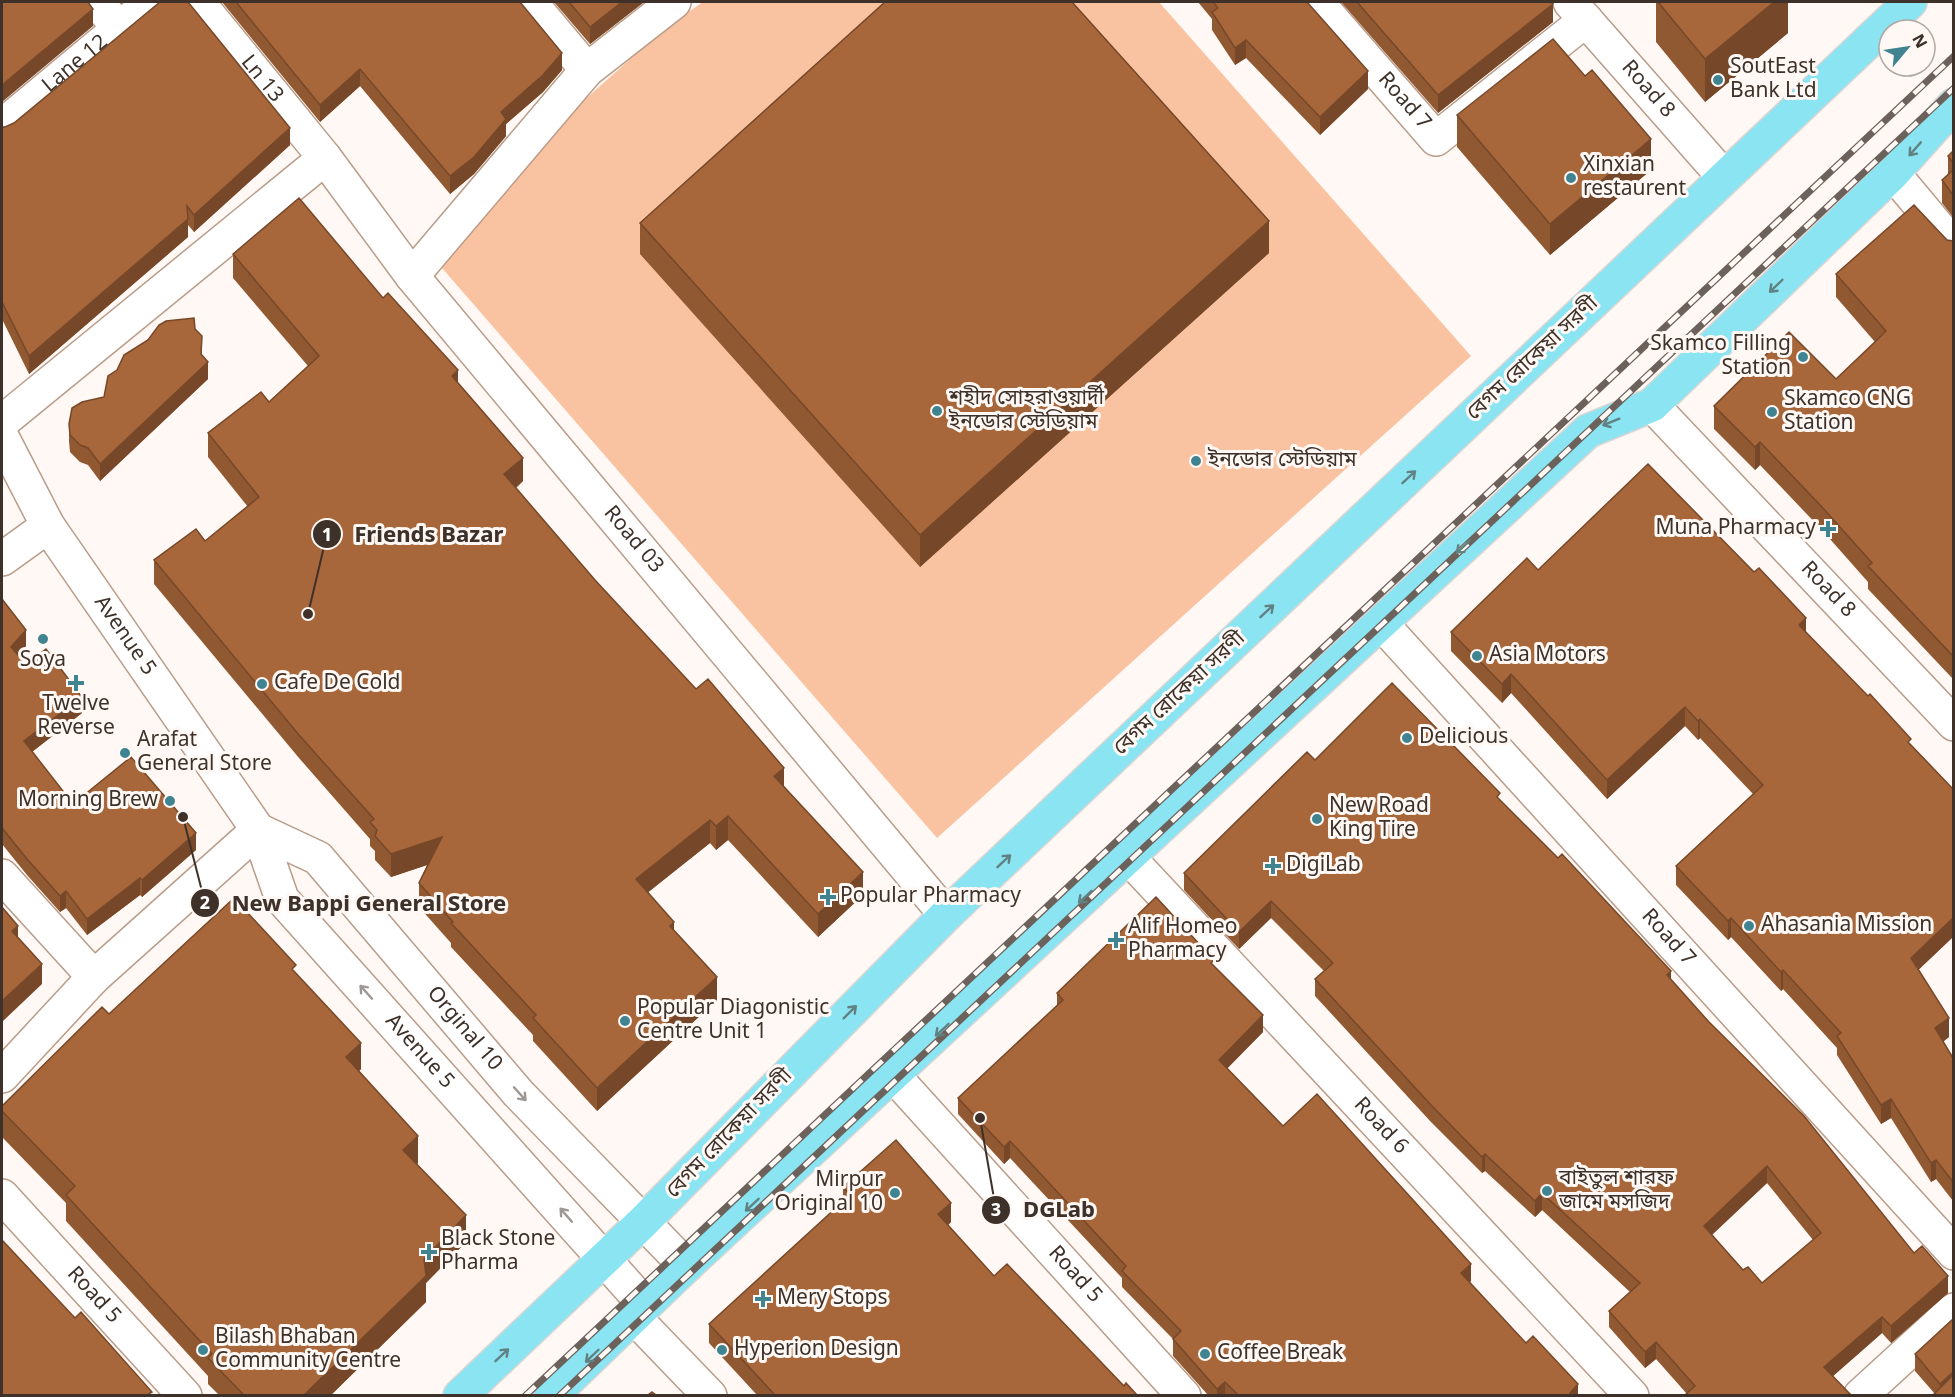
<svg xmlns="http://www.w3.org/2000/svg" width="1955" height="1397" viewBox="0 0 1955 1397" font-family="Georgia,'Noto Sans Bengali',serif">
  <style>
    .green { fill: #f9c3a1 }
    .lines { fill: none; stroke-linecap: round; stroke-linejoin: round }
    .minor-casing { stroke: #b99c89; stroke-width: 36 }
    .tertiary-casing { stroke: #b99c89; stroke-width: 36 }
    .primary-casing { stroke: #d8d6d4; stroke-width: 36 }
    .minor { stroke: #fff; stroke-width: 33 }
    .tertiary { stroke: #fff; stroke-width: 33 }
    .primary { stroke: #8ae4f2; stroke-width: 33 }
    .rail-casing { stroke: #6d625b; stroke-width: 7 }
    .rail { stroke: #fff8f4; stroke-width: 4.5; stroke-dasharray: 14; stroke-linecap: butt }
    .wall { fill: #905932; fill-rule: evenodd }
    .shaded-wall { fill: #764829 }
    .building { fill: #a8673a; stroke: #764829; stroke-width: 1.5; fill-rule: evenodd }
    .oneway { stroke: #608283 }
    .oneway2 { stroke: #9e9894 }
    .poi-dot { fill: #3f8490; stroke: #fff8f4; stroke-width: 2 }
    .labels { text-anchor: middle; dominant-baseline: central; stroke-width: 6; stroke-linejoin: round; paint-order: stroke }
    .street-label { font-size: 21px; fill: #3d3129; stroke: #fff8f4 }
    .poi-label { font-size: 21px; fill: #3d3129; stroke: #fff8f4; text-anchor: start }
    .leader { fill: none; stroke: #3d3129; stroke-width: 2 }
    .callout-dot { fill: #3d3129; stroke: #fff8f4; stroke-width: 2 }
    .mark-label { font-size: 18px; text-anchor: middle; font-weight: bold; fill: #fff }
    .callout-label { font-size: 22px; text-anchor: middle; font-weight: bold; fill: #3d3129; stroke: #fff8f4; stroke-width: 6; stroke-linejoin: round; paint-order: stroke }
  </style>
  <rect width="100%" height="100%" fill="#fff8f4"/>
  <path class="green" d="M703,2H1159L1471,356L937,838L422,245L665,28Z"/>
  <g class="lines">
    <g class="minor-casing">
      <g id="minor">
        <path d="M97,2L119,28"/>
        <path id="s1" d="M198,2L325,158L412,276L946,915"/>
        <path d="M530,2L587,70"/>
        <path id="s2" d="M1317,2L1436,139L1586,20"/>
        <path id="s3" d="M1570,2L1724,177"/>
        <path id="s4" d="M2,126L151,2"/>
        <path d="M1893,173L1954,246"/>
        <path d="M412,276L587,70L674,2"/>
        <path id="s5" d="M1652,405L1954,724"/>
        <path d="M2,422L325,158"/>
        <path d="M2,559L48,526"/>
        <path id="s6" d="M1381,623L1954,1253"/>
        <path id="s7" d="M1128,857L1632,1396"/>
        <path d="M2,876L94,977"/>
        <path id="s8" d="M893,1075L1184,1396"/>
        <path d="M2,1076L94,977L258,830"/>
        <path id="s9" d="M2,1196L185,1396"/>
        <path d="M633,1316L710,1396"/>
        <path d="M1860,1396L1954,1310"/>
      </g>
    </g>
    <g class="tertiary-casing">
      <g id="tertiary">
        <path id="s10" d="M2,437L48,526L258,830L282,899L645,1305"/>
        <path id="s11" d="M258,830L318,858L518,1093L686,1266"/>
      </g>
    </g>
    <g class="primary-casing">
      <path id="primary" d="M460,1396L643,1222L946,915L1910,2
        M551,1396L686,1266L1588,431L1652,405L1893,173L1954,105"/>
    </g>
    <use href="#minor" class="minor"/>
    <use href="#tertiary" class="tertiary"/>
    <use href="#primary" class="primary"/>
    <g class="rail-casing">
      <path id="rail" d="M525,1396L1954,56
        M559,1396L1954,88"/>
    </g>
    <use href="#rail" class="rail"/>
  </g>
  <path class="wall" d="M222,2H520L562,70L543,92L506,124V136L474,174L450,194L360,86L320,122Z
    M554,2H644L590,44Z
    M1198,2H1307L1368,89L1320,135L1246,58L1235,65L1212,30V19Z
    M1341,2H1550L1553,22L1438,113Z
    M1656,2H1788V33L1705,102L1656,42Z
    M1457,115L1651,170L1550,255L1457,147Z
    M2,127L290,145L194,232L188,225V237L29,374L2,319Z
    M1953,151V217L1942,203V180L1948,176V156Z
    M640,223L1269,253L920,567L640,254Z
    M1947,240L1953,241V679L1868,589V582L1822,530L1760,465L1755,470L1714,429V406L1836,379L1875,342L1836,297V274Z
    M233,254L383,298L458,383L523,481L516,488L595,580L784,786L863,895L818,937L728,840L716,850L710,843L648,892L674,931L717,1000L597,1111L533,1041V1035L451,947V943L419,907V883L427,865L391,877L375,860V851L370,846V839L299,758L154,584V560L205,541L248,507L208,457V433L269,402L308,366L233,278Z
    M195,329L208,379L100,481L88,465L80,462L70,452L69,441V424Z
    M1538,570L1806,633L1953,789V937L1918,970L1949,1037L1943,1042L1953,1058V1201L1936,1179L1931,1182L1891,1118L1881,1124L1837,1055V1048L1783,989L1781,991L1731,937L1728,940L1676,885V866L1753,794L1700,738L1698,740L1685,726L1607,799L1511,693L1502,703L1451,651V632Z
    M2,599L26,646L18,655L26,664L82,713L32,752L73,804L196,850L142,897L140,895L87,935L66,908L60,912L27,875L2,844Z
    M1315,760L1500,800L1671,980L1948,1293L1891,1343L1882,1333L1833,1376L1687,1394L1656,1359L1645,1368L1609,1327V1311L1630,1292L1542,1210L1535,1217L1485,1171L1482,1173L1431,1122L1315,996V979L1324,971L1271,918L1239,949L1184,890V873ZM1767,1183L1813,1240L1762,1283L1743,1270L1712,1235Z
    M1214,966L1263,1032L1227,1068L1283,1126L1471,1281L1469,1282L1526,1343L1578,1395H1208L1173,1356V1339L1122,1287V1278L1010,1158L1004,1164L958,1114V1098L1057,1006V993Z
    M296,973L361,1069L359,1071L418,1163L417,1164L466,1242L426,1283V1302L331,1395H219L208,1384V1376L66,1221V1203L2,1137V1106L109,1014Z
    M843,1187L951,1222L948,1225L994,1276L1124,1386L1137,1395H757L709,1343V1324L843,1202Z
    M1915,1354L1953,1395L1935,1394L1915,1371Z"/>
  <path class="shaded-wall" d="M622,2H644L590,44V27Z
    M1774,2H1788V33L1705,102V59Z
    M1553,4V22L1438,113V95Z
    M93,9V26L2,102V85Z
    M1246,40V58L1235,65V48Z
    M562,53V70L543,92L506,124V136L474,174L450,194V176L501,112Z
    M360,69V86L320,122V105Z
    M1368,71V89L1320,135V117Z
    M290,128V145L194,232V215Z
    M1651,139V170L1550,255V224Z
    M188,219V237L29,374V356Z
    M1269,221V253L920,567V535Z
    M202,336L201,368L208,362V379L100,481V464L201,354Z
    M458,370V393L452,376Z
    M1760,442V465L1755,470V447Z
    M523,458V481L504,498V474Z
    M1806,618V637L1799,625Z
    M26,630V646L11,663V647Z
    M1511,674V693L1502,703V684Z
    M82,697V713L24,758V741Z
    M1685,707V726L1607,799V780Z
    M1700,719V738L1698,740V721Z
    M784,768V791L774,776Z
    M728,816V840L716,850V826Z
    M710,820V843L636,902V879Z
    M196,833V850L142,897V880Z
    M442,837V860L391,877V854Z
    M863,872V895L818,937V914Z
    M140,878V895L87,935V919Z
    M66,891V908L60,912V896Z
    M1271,901V918L1239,949V932Z
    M1731,918V937L1728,940V921Z
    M1953,918V937L1911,977V958Z
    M674,922V946L670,926Z
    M18,926V947L12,931Z
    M42,964V984L2,1022V1001Z
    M1783,970V989L1781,991V972Z
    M1671,971V988L1667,975Z
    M717,977V1000L597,1111V1088Z
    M1263,1015V1032L1219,1077V1060Z
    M1949,1018V1037L1935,1047V1028Z
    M361,1043V1069L346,1083V1057Z
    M1891,1099V1118L1881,1124V1105Z
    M418,1136V1163L403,1177V1150Z
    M1010,1141V1158L1004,1164V1147Z
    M1485,1154V1171L1482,1173V1157Z
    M1936,1160V1179L1931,1182V1163Z
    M1767,1166V1183L1704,1242V1226Z
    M1542,1193V1210L1535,1217V1201Z
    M951,1203V1222L938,1234V1214Z
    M466,1215V1242L426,1283V1302L331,1395H304L424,1259Z
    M1471,1264V1281L1461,1290V1273Z
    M1948,1276V1293L1891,1343V1326Z
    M1882,1317V1333L1824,1384V1367Z
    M1656,1342V1359L1645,1368V1352Z
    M1953,1372V1389L1940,1395V1384Z
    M1225,1382V1395H1217V1389Z
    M1578,1384V1395H1570V1393Z"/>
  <path class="building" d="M2,2H88L93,9L2,85Z
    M160,2H188L290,128L194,215L187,206L188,219L29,356L2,302V127H5L14,123Z
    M236,2H520L562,53L543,75L501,112L506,119L474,157L450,176L360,69L320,105Z
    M569,2H622L590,27Z
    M885,2H1072L1269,221L920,535L640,223Z
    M1213,2H1307L1368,71L1320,117L1246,40L1235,48L1212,12L1218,8Z
    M1357,2H1550L1553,4L1438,95Z
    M1658,2H1774L1705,59Z
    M1553,39L1585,76L1592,70L1651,139L1550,224L1457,115Z
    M1953,151V163L1948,156Z
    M1953,170V195L1942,180Z
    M299,198L383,298L388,293L458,370L452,376L523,458L504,474L595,580L696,689L708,679L784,768L774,776L863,872L818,914L728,816L716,826L710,820L636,879L674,922L670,926L717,977L597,1088L533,1018L536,1015L451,923L453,922L419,883L442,837L391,854L375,836L377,830L370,822L374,819L299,735L154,560L196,529L205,541L259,497L208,433L261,392L269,402L319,356L233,254Z
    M1914,205L1947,240L1953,241V656L1868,566L1872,563L1822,507L1760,442L1755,447L1714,406L1789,332L1836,379L1878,339L1886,331L1836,274Z
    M194,318L195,329L202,336L201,354L208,362L100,464L88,448L80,445L70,435L69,424L72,408L82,402L104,397L108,376L117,370L124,355L148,340L159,325L166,321Z
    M1648,464L1754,572L1759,568L1806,618L1799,625L1868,696L1870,694L1911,739L1908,742L1953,789V918L1911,958L1949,1018L1935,1028L1953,1058V1182L1936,1160L1931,1163L1891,1099L1881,1105L1837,1036L1841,1033L1783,970L1781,972L1731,918L1728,921L1676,866L1763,785L1700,719L1698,721L1685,707L1607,780L1511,674L1502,684L1451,632L1527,558L1538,570Z
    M2,599L26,630L11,647L26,664L46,649L82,697L24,741L73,804L131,757L196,833L142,880L140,878L87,919L66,891L60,896L27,859L2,828Z
    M1392,683L1500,793L1497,797L1558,858L1562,854L1671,971L1667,975L1709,1022L1804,1116L1914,1253L1922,1246L1948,1276L1891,1326L1882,1317L1824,1367L1851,1395H1685L1695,1386L1656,1342L1645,1352L1609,1311L1640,1283L1542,1193L1535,1201L1485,1154L1482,1157L1431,1105L1315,979L1333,963L1271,901L1239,932L1184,873L1307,752L1315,760ZM1767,1166L1821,1233L1762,1283L1748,1267L1743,1270L1704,1226Z
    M1156,897L1214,960L1211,963L1263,1015L1219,1060L1283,1126L1317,1094L1471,1264L1461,1273L1526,1343L1533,1336L1578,1384L1570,1393L1572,1395H1238L1225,1382L1217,1389L1173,1339L1181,1331L1122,1271L1126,1266L1010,1141L1004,1147L958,1098L1063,1000L1057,993Z
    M234,898L296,965L292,969L361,1043L346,1057L418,1136L403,1150L466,1215L424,1259L426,1276L304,1395H244L208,1358L212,1354L66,1195L75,1186L2,1111V1106L102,1007L109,1014Z
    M2,907L18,926L12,931L42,964L2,1001Z
    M896,1140L951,1203L938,1214L994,1276L1007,1264L1124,1386L1126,1383L1137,1395H775L709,1324L850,1195L843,1187Z
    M2,1240L75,1318L81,1312L152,1392L147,1395H2Z
    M1953,1319V1372L1940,1384L1915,1354Z
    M1953,1375V1395H1933Z
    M652,1392L656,1395H648Z"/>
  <defs><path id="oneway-shaft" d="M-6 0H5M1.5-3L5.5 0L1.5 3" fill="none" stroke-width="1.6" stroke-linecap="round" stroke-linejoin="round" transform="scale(1.5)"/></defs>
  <g class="oneway">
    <use href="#oneway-shaft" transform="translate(1915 149) rotate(131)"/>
    <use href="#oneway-shaft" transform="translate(1776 286) rotate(136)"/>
    <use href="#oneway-shaft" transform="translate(1611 422) rotate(158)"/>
    <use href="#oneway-shaft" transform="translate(1409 477) rotate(-43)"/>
    <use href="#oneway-shaft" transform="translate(1463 547) rotate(137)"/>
    <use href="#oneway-shaft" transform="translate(1267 611) rotate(-43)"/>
    <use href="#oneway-shaft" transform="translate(1004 861) rotate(-43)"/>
    <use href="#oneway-shaft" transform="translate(1085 897) rotate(137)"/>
    <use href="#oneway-shaft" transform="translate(850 1012) rotate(-45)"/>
    <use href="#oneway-shaft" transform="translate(942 1030) rotate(137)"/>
    <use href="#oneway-shaft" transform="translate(752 1205) rotate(137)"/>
    <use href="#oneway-shaft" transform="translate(502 1355) rotate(-43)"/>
    <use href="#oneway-shaft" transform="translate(592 1356) rotate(136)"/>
  </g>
  <g class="oneway2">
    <use href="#oneway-shaft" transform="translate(366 992) rotate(-132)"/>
    <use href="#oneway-shaft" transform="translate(520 1094) rotate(48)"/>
    <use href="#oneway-shaft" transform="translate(566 1215) rotate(-131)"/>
  </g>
  <g class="poi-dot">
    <circle cx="1718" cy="80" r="6"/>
    <circle cx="1571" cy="178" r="6"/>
    <circle cx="1803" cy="357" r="6"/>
    <circle cx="937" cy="411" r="6"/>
    <circle cx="1772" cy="412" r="6"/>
    <circle cx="1196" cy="461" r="6"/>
    <path d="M1825 520h6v6h6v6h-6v6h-6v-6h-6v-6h6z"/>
    <circle cx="43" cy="639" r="6"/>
    <circle cx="1477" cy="656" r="6"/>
    <path d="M73 674h6v6h6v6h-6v6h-6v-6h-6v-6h6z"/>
    <circle cx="262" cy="684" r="6"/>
    <circle cx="1407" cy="738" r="6"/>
    <circle cx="125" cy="753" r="6"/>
    <circle cx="170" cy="801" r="6"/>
    <circle cx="1317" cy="819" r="6"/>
    <path d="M1270 857h6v6h6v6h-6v6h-6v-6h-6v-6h6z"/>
    <path d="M825 888h6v6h6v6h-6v6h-6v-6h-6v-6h6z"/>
    <circle cx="1749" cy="926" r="6"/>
    <path d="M1113 931h6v6h6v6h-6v6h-6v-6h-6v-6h6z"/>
    <circle cx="625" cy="1021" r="6"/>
    <circle cx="1547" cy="1191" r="6"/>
    <circle cx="895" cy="1193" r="6"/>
    <path d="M426 1243h6v6h6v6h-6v6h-6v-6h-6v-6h6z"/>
    <path d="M760 1290h6v6h6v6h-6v6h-6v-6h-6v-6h6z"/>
    <circle cx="203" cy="1350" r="6"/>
    <circle cx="722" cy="1350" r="6"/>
    <circle cx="1205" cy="1354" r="6"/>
  </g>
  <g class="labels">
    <g class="street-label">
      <text stroke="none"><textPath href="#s4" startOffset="96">Lane 12</textPath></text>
      <text stroke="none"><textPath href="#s1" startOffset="100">Ln 13</textPath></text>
      <text stroke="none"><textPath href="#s3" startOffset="117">Road 8</textPath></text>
      <text stroke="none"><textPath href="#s2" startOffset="132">Road 7</textPath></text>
      <text transform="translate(1533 359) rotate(-43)">বেগম রোকেয়া সরণী</text>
      <text stroke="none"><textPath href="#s1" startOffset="692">Road 03</textPath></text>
      <text stroke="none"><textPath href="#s5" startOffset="255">Road 8</textPath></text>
      <text stroke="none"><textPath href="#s10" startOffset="234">Avenue 5</textPath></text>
      <text transform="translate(1180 694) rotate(-43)">বেগম রোকেয়া সরণী</text>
      <text stroke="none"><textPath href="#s6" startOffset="426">Road 7</textPath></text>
      <text stroke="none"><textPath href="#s11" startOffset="291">Orginal 10</textPath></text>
      <text stroke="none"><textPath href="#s10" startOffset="748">Avenue 5</textPath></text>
      <text stroke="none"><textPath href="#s7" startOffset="369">Road 6</textPath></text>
      <text transform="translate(730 1134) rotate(-46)">বেগম রোকেয়া সরণী</text>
      <text stroke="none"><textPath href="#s8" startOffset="270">Road 5</textPath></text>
      <text stroke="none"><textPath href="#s9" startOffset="135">Road 5</textPath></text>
    </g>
    <g class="poi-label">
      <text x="1730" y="68">SoutEast<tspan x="1730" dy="24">Bank Ltd</tspan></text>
      <text x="1583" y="166">Xinxian<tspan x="1583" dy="24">restaurent</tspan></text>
      <text x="1791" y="345" text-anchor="end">Skamco Filling<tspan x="1791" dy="24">Station</tspan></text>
      <text x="949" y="399">শহীদ সোহরাওয়ার্দী<tspan x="949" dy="24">ইনডোর স্টেডিয়াম</tspan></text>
      <text x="1784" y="400">Skamco CNG<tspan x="1784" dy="24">Station</tspan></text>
      <text x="1208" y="461">ইনডোর স্টেডিয়াম</text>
      <text x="1816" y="529" text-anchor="end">Muna Pharmacy</text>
      <text x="1489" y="656">Asia Motors</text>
      <text x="43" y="661" text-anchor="middle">Soya</text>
      <text x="274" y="684">Cafe De Cold</text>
      <text x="76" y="705" text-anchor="middle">Twelve<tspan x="76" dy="24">Reverse</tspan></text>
      <text x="1419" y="738">Delicious</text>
      <text x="137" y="741">Arafat<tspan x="137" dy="24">General Store</tspan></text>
      <text x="158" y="801" text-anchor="end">Morning Brew</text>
      <text x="1329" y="807">New Road<tspan x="1329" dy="24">King Tire</tspan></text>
      <text x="1286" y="866">DigiLab</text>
      <text x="840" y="897">Popular Pharmacy</text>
      <text x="1761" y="926">Ahasania Mission</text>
      <text x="1128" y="928">Alif Homeo<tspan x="1128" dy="24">Pharmacy</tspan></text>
      <text x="637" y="1009">Popular Diagonistic<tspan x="637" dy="24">Centre Unit 1</tspan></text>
      <text x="1559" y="1179">বাইতুল শারফ<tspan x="1559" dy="24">জামে মসজিদ</tspan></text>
      <text x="883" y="1181" text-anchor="end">Mirpur<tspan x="883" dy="24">Original 10</tspan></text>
      <text x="441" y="1240">Black Stone<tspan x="441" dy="24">Pharma</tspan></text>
      <text x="777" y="1299">Mery Stops</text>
      <text x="215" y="1338">Bilash Bhaban<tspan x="215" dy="24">Community Centre</tspan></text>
      <text x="734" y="1350">Hyperion Design</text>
      <text x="1217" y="1354">Coffee Break</text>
    </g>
  </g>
  <path class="leader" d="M308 614L327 534M183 817L205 903M980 1118L996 1210"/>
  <g class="callout-dot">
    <circle cx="308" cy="614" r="6"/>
    <circle cx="183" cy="817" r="6"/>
    <circle cx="980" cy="1118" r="6"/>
    <circle cx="327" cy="534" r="15"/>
    <circle cx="205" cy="903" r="15"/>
    <circle cx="996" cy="1210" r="15"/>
  </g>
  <g class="mark-label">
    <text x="327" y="541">1</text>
    <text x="205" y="909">2</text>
    <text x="996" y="1216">3</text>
  </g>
  <g class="callout-label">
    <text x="429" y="542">Friends Bazar</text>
    <text x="369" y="911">New Bappi General Store</text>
    <text x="1059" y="1217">DGLab</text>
  </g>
  <rect width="1955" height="1397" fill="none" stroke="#3d3129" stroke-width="6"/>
  <g transform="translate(1907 48) rotate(61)"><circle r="28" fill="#fff8f4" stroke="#b1a8a3" stroke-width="1.5"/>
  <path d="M0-4.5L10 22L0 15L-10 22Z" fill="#3f8490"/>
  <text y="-9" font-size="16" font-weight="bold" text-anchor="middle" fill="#3d3129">N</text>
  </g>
</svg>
